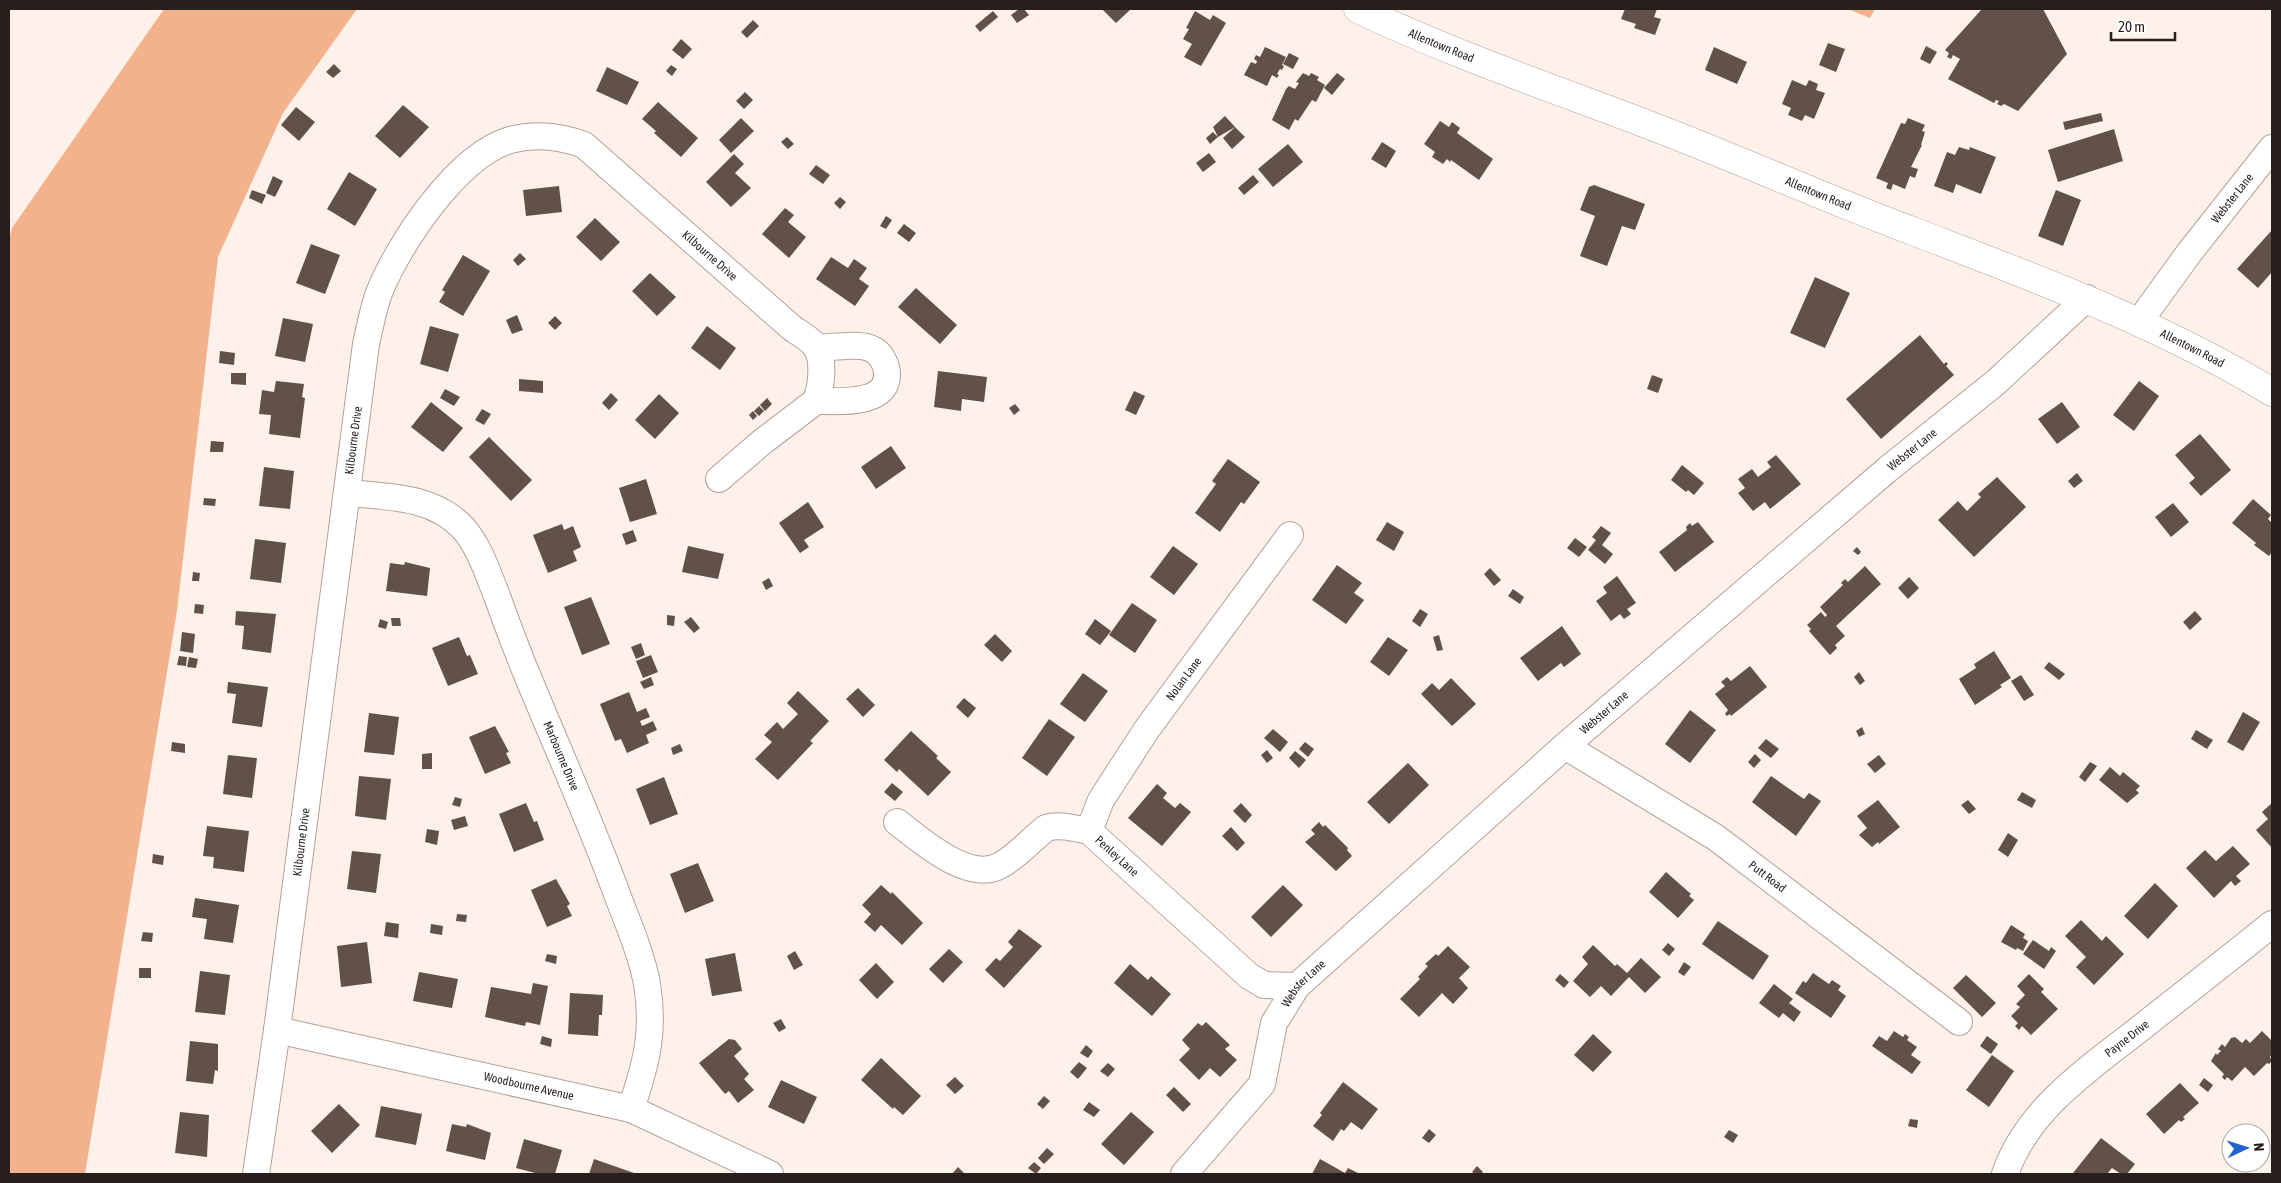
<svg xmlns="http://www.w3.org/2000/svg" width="2281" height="1183" viewBox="0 0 2281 1183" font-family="'Asap Condensed',sans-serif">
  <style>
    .forest { fill: #f4b28c }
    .building { fill: #615148 }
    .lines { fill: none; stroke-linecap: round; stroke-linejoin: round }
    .minor-casing { stroke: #b4a197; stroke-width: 28 }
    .major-casing { stroke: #b4a197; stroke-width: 29 }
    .minor { stroke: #fff; stroke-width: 26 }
    .major { stroke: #fff; stroke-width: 28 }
    .labels { text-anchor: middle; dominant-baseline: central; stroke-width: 5; stroke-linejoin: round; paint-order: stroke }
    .street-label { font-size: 12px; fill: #271f1c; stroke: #fff }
  </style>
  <rect width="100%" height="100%" fill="#fdf1ea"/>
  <path class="forest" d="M164,9H357L283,113L218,257L177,611L85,1174H9V240L12,228Z
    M1848,9H1875L1870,18Z"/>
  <path class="building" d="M1019,9H1024L1029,15L1017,23L1011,15Z
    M1102,9H1131L1116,23Z
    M1625,9H1657L1654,17L1661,19L1655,35L1634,28L1636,24L1621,19Z
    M1982,9H2043L2067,54L2018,111L2004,104L2001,106L1997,104L1999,101L1996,100L1994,103L1948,79L1960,59L1953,55L1951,59L1947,57L1949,53L1945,50Z
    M993,11L998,17L980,32L975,26Z
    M1195,11L1210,20L1213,15L1226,23L1201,66L1184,57L1192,44L1183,39L1189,29L1186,28Z
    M753,20L759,26L747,38L741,32Z
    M681,39L692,49L683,59L672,50Z
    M1828,43L1845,49L1836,72L1819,65Z
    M1926,46L1937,52L1930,64L1920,59Z
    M1265,47L1286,57L1282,65L1284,66L1282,70L1280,69L1277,74L1279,75L1277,78L1272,75L1267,86L1244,75L1251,62L1256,64L1257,61L1254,59L1256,55L1260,57Z
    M1714,47L1747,62L1737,84L1705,70Z
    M1289,53L1299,58L1293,69L1283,64Z
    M334,64L341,71L333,78L326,72Z
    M671,65L677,69L672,76L666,71Z
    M607,67L639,82L627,105L596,91Z
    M1303,73L1309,76L1311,73L1319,77L1317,80L1325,85L1316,102L1312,100L1298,121L1295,119L1289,130L1272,120L1286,89L1289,86L1295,89L1299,83L1296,82Z
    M1337,73L1345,79L1332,95L1324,88Z
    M1792,80L1806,86L1809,80L1818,84L1816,90L1825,93L1814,119L1805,115L1802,121L1788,115L1791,108L1782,104Z
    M745,92L753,100L744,109L736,101Z
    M658,102L698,138L681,157L654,133L656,131L642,119Z
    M403,105L429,127L400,158L375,136Z
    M296,107L315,122L299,141L281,125Z
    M2101,113L2103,121L2065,130L2063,122Z
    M1225,116L1235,127L1218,137L1213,127Z
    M741,118L754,131L731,153L719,140Z
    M1908,118L1925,125L1922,131L1925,132L1921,145H1922L1911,167L1918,169L1915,178L1910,176L1905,189L1893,184L1891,190L1886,188L1888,183L1876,178L1901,123L1905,124Z
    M1440,121L1449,127L1452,122L1460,128L1457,133L1493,159L1479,180L1451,160L1450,162L1447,159L1443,164L1432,157L1435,152L1424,144Z
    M1235,127L1245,137L1232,149L1223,138Z
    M2114,129L2123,161L2058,182L2048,150Z
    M1213,132L1218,137L1210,144L1206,138Z
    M787,137L794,144L788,149L781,142Z
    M1382,142L1396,151L1386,168L1371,159Z
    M1288,144L1303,162L1273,187L1258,169Z
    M1959,147L1969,150L1970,147L1996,157L1981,194L1956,184L1953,193L1934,186L1947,152L1955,155Z
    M1209,153L1216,162L1203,172L1196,163Z
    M734,154L744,164L735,173L751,188L731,207L706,182Z
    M816,165L830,175L823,184L809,174Z
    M349,172L377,189L355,226L327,209Z
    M1253,175L1259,182L1244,195L1238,188Z
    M273,176L283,181L275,197L266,193Z
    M1594,185L1645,204L1635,230L1622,226L1607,266L1580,256L1595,216L1580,210L1589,187Z
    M559,186L562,212L526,216L523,190Z
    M252,190L266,195L262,204L249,198Z
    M2056,190L2081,200L2063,246L2038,236Z
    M840,197L846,202L840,209L834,203Z
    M785,208L794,215L788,222L806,237L789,258L762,234Z
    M886,216L892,220L886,229L880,226Z
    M595,218L620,242L601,261L576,237Z
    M904,224L916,233L909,242L897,233Z
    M2272,230V272L2258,288L2237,269Z
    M311,244L340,255L325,294L296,283Z
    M520,253L526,259L518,266L513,260Z
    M463,255L490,271L463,316L439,302L445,292L442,290Z
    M831,257L848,268L854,259L867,268L859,279L869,286L855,306L816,279Z
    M650,273L676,297L657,316L632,291Z
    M1815,277L1850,293L1825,348L1790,333Z
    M916,288L957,325L940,344L898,307Z
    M517,315L523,330L512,334L506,320Z
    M555,316L562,323L555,330L548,323Z
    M283,318L313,324L305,362L275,356Z
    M430,326L459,334L448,372L420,364Z
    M707,326L736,348L720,370L691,348Z
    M1920,335L1944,364L1946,362L1948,364L1946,366L1954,375L1881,439L1846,399Z
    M220,351L235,353L234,365L219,363Z
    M938,371L987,377L984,402L962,399L961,411L934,407Z
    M231,373H246V385L231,384Z
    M1652,375L1663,379L1658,393L1647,389Z
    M519,379L543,381V393L519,391Z
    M276,381L304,384L302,397L305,398L300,438L269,434L271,415L259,414L262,390L274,392Z
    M2139,381L2159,396L2134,431L2113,415Z
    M445,389L460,397L454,406L440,398Z
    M1134,391L1145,396L1136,415L1125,410Z
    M611,393L618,400L609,410L602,403Z
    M659,394L679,413L655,439L635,420Z
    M767,398L772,404L765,411L760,405Z
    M431,402L463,428L443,452L411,427Z
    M2062,402L2080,427L2057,444L2038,419Z
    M1015,404L1020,410L1014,415L1009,408Z
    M759,406L764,411L759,416L754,411Z
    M482,409L491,414L484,425L475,420Z
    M753,411L757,416L753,420L749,415Z
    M2200,434L2231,470L2201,496L2189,483L2195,478L2175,455Z
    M489,437L532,480L511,501L469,457Z
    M211,441L224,442L223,452H210Z
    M891,446L906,468L876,489L861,467Z
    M1776,455L1801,484L1770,509L1765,502L1753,511L1738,493L1745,488L1738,479L1752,469L1758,477L1771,467L1767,462Z
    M1228,459L1260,482L1244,504L1241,502L1220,532L1195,513L1216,484L1212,481Z
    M1682,465L1704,483L1694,495L1688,490L1686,492L1671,480Z
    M264,467L294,471L290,509L259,506Z
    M2077,473L2083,481L2074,488L2068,481Z
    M1997,477L2026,507L1974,557L1938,520L1958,501L1967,511L1981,497L1978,494Z
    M646,479L657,514L630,522L619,488Z
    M204,498L216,499L215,506L203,505Z
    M2253,499L2271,515L2268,519L2272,523V552L2269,556L2254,545L2256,543L2232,523Z
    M808,502L824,527L804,540L809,547L800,553L779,523Z
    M2173,503L2189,522L2171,537L2155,517Z
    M1387,522L1404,532L1394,551L1376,540Z
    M1698,522L1714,542L1675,572L1659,552L1687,530L1686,527L1690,523L1692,526Z
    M562,524L564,530L573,526L581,547L573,551L577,561L548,573L533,535Z
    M1601,526L1611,533L1602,545L1613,554L1605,564L1588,550L1596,540L1592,537Z
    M633,530L637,541L626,545L622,534Z
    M1575,538L1587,547L1579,557L1567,548Z
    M255,539L286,543L281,583L250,579Z
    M688,546L724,554L718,579L682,572Z
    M1173,546L1198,564L1174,595L1150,577Z
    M1857,547L1861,552L1858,555L1853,551Z
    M405,562L430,568L427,596L386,591L390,563L404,565Z
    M1337,565L1362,583L1354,593L1364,600L1346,624L1312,600Z
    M1865,566L1881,584L1836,626L1845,636L1835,645L1837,648L1830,655L1809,631L1811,629L1807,625L1821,612L1825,617L1827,615L1820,607L1843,585L1841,583L1845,579L1848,582Z
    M1490,568L1501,580L1494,586L1484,574Z
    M193,572L200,573L199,581H192Z
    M1617,576L1636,603L1627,609L1631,614L1624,619L1620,614L1611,621L1596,601L1607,593L1603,587Z
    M1909,577L1919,588L1908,599L1898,588Z
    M769,578L773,586L766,590L762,582Z
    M1513,589L1524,597L1520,604L1508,596Z
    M591,597L610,644L582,655L564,607Z
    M1132,603L1157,620L1135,653L1109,635Z
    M195,604L204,605L203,614L194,613Z
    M1420,609L1428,614L1420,627L1412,621Z
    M236,611L276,614L271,653L242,649L244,626L235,625Z
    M2195,611L2202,619L2190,630L2183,622Z
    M667,615L675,616L674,626L667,625Z
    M691,617L700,628L694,633L684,622Z
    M391,618H400L401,626H392Z
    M380,619L388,622L386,629L378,627Z
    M1095,619L1111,631L1100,645L1085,634Z
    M1562,626L1581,654L1564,667L1561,663L1538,681L1520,658Z
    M182,632L195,634L193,653L180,651Z
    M995,634L1012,651L1002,662L984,645Z
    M1439,635L1443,650L1437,651L1433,637Z
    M459,637L467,656L470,655L478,674L448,686L432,648Z
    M1388,637L1408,650L1389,676L1370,662Z
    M641,643L645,655L636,659L631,647Z
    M1994,651L2011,678L2000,685L2002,687L1975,705L1959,679L1976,668L1974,664Z
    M651,655L658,672L643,678L636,661Z
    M179,656L187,657L186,666L177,665Z
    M189,657L198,659L196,668L187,667Z
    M2049,662L2065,674L2059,680L2044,668Z
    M1750,666L1767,687L1731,716L1730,714L1727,716L1725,714L1728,710L1715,694L1725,686L1721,682L1727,677L1731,681Z
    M1859,672L1865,681L1860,685L1854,677Z
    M1083,673L1108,691L1085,722L1060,704Z
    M2021,675L2034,695L2024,701L2011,681Z
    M651,677L654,685L644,689L640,682Z
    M1451,678L1476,704L1452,726L1421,694L1432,683L1439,690Z
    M228,682L268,687L262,727L232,723L236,694L227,693Z
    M858,688L875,705L863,717L846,699Z
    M798,691L829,721L810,741L813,743L778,780L755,759L772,742L764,735L777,722L783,729L798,714L787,703Z
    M629,692L637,712L646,708L650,717L640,721L642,726L653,721L657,730L646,735L649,743L627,753L621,739L615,741L600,704Z
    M964,698L976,708L968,718L956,707Z
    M1690,710L1716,730L1690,763L1665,744Z
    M2243,712L2260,722L2243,751L2227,742Z
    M369,713L399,717L394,755L364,752Z
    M1049,719L1075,737L1047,776L1022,758Z
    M495,726L509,752L506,753L511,763L485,774L469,737Z
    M1862,727L1865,734L1859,737L1856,731Z
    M1273,729L1288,742L1280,752L1264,738Z
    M2196,730L2213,740L2207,749L2191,739Z
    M911,731L938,756L936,758L951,772L928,796L899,769L897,772L884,760Z
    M1766,739L1779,749L1771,758L1758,748Z
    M172,742L185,744V753L171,751Z
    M1305,742L1314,749L1308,757L1299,749Z
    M680,744L683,751L673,755L671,748Z
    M1267,750L1273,758L1267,763L1261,755Z
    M1295,751L1306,760L1299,768L1289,758Z
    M432,753V769H422V754Z
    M1755,754L1761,760L1754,768L1748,762Z
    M228,755L257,758L252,798L223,794Z
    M1879,755L1886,764L1875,773L1867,764Z
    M2090,762L2097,766L2085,782L2079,777Z
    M1408,763L1429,785L1389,824L1367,802Z
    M2110,767L2120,776L2123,772L2140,786L2136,790L2139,793L2127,803L2099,780Z
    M359,776L391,779L386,820L355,816Z
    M1771,776L1804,799L1809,793L1821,801L1796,836L1752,802Z
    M664,777L678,814L650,825L636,789Z
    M892,783L903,792L895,801L884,792Z
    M1157,784L1167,793L1163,798L1175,808L1180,803L1191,812L1162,846L1128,818Z
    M2022,792L2036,800L2032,808L2017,800Z
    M455,797L462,799L460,807L452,805Z
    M1878,800L1900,827L1879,844L1878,842L1872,847L1859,835L1867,828L1857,816Z
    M1968,800L1976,809L1969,814L1961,805Z
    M526,803L534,822L537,821L544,840L514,852L499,814Z
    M1241,803L1252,815L1245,823L1233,811Z
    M2272,803V848L2256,830L2268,819L2262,812Z
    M465,816L468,826L454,830L451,820Z
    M1319,822L1323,827L1325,825L1348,848L1347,850L1352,856L1336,871L1305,842L1315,834L1311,830Z
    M207,826L249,831L244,872L213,868L214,857L203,856Z
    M1231,827L1245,843L1237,851L1222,836Z
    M427,829L439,831L437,845L425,842Z
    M2008,833L2018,840L2008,857L1998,850Z
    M2233,846L2250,864L2236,876L2241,881L2235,886L2231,881L2214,898L2186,868L2205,850L2216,861Z
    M352,851L381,854L376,893L347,889Z
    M153,854L164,856L163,865L152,863Z
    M698,863L714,901L685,913L670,874Z
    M1666,872L1691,894L1689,896L1694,900L1678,918L1649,892Z
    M556,879L570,904L567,906L572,916L547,927L531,890Z
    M2155,883L2178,906L2148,939L2124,916Z
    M881,885L891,894L892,892L923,923L902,945L881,925L875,932L864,922L871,914L862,905Z
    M1283,885L1303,905L1271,937L1251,917Z
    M195,898L239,905L233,943L204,939L207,919L192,917Z
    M457,914L467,915L466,922L456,921Z
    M2081,920L2102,941L2106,936L2124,954L2094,985L2076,967L2086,957L2065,936Z
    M1718,921L1769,956L1753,980L1702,944Z
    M386,922L399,924L398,938L384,936Z
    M431,924L443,926L442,935L430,933Z
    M2011,925L2025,934L2023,938L2028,941L2023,951L2017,948L2016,950L2001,942Z
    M1019,929L1042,946L1004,988L985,970L996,958L1000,961L1013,947L1008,942Z
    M143,932L153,933L152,942L141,941Z
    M2033,940L2049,951L2051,947L2056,951L2044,969L2023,954Z
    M367,942L372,983L341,987L337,946Z
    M1668,943L1675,949L1669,956L1662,950Z
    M1593,945L1615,966L1617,964L1627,973L1641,958L1661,977L1645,993L1629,977L1611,996L1601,986L1590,997L1573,981L1588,964L1582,957Z
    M1448,946L1470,967L1459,978L1468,988L1453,1004L1442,993L1419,1017L1400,999L1420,979L1418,977L1428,966L1425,964L1436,954L1438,956Z
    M949,949L963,962L943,983L929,969Z
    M795,951L803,965L794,970L787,956Z
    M735,953L742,991L712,996L705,959Z
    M547,954L557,956L556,964L545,961Z
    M1684,962L1691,967L1684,976L1678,972Z
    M876,963L894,982L877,999L859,980Z
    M1130,964L1148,980L1151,976L1171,994L1152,1016L1114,983Z
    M139,968H151V978H139Z
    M200,971L230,975L225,1015L195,1012Z
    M419,972L458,979L452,1008L413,1001Z
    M1813,973L1829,984L1832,980L1841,986L1838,990L1846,996L1831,1018L1795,993L1803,981L1806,983Z
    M1560,974L1569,982L1564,988L1555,980Z
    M2029,974L2044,989L2041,992L2058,1009L2031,1035L2022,1026L2019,1030L2015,1026L2018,1023L2011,1016L2020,1007L2016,1004L2025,995L2017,986Z
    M1966,975L1996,1003L1982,1017L1953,988Z
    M533,983L548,986L540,1025L526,1022L525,1026L485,1017L491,987L531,994Z
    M1774,984L1793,999L1789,1003L1801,1012L1794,1022L1783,1013L1779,1018L1759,1003Z
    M570,993L603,995L602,1015H599L598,1036L568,1034Z
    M781,1019L786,1028L779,1032L773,1023Z
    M1206,1022L1230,1045L1225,1049L1237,1060L1220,1077L1210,1068L1199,1080L1179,1060L1190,1049L1182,1040L1198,1023L1202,1026Z
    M1894,1031L1903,1037L1905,1034L1909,1037L1907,1040L1917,1047L1911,1055L1921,1062L1912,1074L1872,1046L1879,1036L1887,1041Z
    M2262,1031L2272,1041V1054L2270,1057L2272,1061L2269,1064L2267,1063L2254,1076L2245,1067L2232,1081L2227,1077L2225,1080L2222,1077L2224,1074L2211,1061L2216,1053L2217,1055L2221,1051L2218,1049L2222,1044L2225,1047L2231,1038L2235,1037L2242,1043L2246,1039L2250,1043Z
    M1593,1034L1612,1052L1593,1072L1574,1055Z
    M542,1036L552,1039L551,1047L540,1044Z
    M1987,1036L1998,1044L1991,1054L1980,1046Z
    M729,1039L735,1040L742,1049L734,1056L749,1074L744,1079L754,1090L738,1103L729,1091L725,1094L699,1063Z
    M190,1041L218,1044V1071L215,1070L213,1084L186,1081Z
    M1086,1045L1093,1051L1088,1058L1080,1053Z
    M1992,1055L2014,1071L1989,1107L1966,1090Z
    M881,1058L921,1096L903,1115L894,1107L893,1109L861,1080Z
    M1079,1062L1087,1068L1078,1079L1070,1072Z
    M1108,1063L1115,1069L1108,1077L1100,1071Z
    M955,1077L964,1086L955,1094L946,1085Z
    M2204,1078L2213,1085L2208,1092L2199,1085Z
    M781,1080L817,1097L804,1124L768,1107Z
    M1343,1082L1378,1109L1362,1130L1351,1122L1344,1131L1341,1129L1333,1141L1313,1126L1322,1115L1320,1113Z
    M2180,1083L2199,1103L2183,1117L2185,1119L2181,1122L2179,1120L2164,1134L2146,1114Z
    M1174,1087L1191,1104L1183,1112L1166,1095Z
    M1044,1096L1050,1101L1043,1109L1037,1104Z
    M1089,1102L1100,1110L1094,1117L1083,1110Z
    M339,1104L360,1125L332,1153L311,1131Z
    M381,1106L422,1114L416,1145L375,1137Z
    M180,1112L209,1115L207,1157L175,1153Z
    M1131,1112L1154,1132L1124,1165L1101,1144Z
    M1910,1119L1918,1120L1917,1128L1908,1126Z
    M452,1124L466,1127L467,1124L491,1133L485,1160L446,1151Z
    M1429,1129L1436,1135L1429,1143L1422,1138Z
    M1729,1130L1738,1135L1733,1143L1724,1137Z
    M2101,1138L2135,1164L2127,1174H2121L2112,1168L2107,1174H2075L2073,1173Z
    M524,1139L562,1150L555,1174H539L516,1168Z
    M1047,1148L1054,1154L1044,1164L1038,1158Z
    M594,1159L634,1173L633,1174H589Z
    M1320,1159L1345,1173L1348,1168L1360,1174H1312Z
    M1034,1162L1041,1168L1036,1174L1028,1168Z
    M1477,1166L1483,1172L1481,1174H1475L1472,1172Z
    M958,1167L965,1174H952Z"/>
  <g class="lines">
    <g class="minor-casing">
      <g id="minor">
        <path id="s1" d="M2139,322L2189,253L2272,148"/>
        <path d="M816,401C838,401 890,406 887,372C886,364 881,354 874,350C858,341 834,349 816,347"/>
        <path id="s2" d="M348,493C389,497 434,496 464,529C480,548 488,574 497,596C507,624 517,651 528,677C558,750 590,821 617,894C628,924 641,952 647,984C655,1032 646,1064 631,1109"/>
        <path id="s3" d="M1565,746L1715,837L1959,1022"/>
        <path id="s4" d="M897,822C921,840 969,884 1001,865C1017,856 1031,840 1046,828C1060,824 1074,828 1089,831L1249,976L1264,985L1297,986"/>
        <path id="s5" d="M1089,831L1101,800L1147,729L1290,535"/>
        <path id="s6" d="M277,1030L631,1109L770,1174"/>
        <path id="s7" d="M256,1174L277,1030L366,344C370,327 373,309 379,293C399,243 457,156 510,140C536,133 560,136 584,145L792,328C799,333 812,340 816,347C825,361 821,388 816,401L762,442L719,479"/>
        <path id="s8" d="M1184,1174L1262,1084L1274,1023L1297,986L1565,746L1888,469L1995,383L2087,298"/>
        <path id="s9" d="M2005,1174C2028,1107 2093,1066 2147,1023C2189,990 2231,957 2272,924"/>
      </g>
    </g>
    <g class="major-casing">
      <g id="major">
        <path id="s10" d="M1358,9C1454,55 1555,89 1654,127C1743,161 1829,200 1918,233C2040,280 2160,324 2272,392"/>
      </g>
    </g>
    <use href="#minor" class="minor"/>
    <use href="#major" class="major"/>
  </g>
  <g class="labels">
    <g class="street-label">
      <text stroke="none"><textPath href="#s10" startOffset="91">Allentown Road</textPath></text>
      <text stroke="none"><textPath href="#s10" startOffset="496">Allentown Road</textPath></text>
      <text stroke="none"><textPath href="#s1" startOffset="155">Webster Lane</textPath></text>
      <text stroke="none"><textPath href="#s7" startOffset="1339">Kilbourne Drive</textPath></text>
      <text stroke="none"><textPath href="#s10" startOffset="901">Allentown Road</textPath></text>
      <text stroke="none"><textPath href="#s7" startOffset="740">Kilbourne Drive</textPath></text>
      <text stroke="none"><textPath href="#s8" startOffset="1041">Webster Lane</textPath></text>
      <text stroke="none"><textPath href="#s5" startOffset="180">Nolan Lane</textPath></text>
      <text stroke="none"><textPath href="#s8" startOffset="636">Webster Lane</textPath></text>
      <text stroke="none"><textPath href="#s2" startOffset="372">Marbourne Drive</textPath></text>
      <text stroke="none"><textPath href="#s7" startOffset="335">Kilbourne Drive</textPath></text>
      <text stroke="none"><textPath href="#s4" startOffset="258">Penley Lane</textPath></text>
      <text stroke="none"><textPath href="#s3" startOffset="241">Putt Road</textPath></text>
      <text stroke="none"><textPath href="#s8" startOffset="231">Webster Lane</textPath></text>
      <text stroke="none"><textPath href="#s9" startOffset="185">Payne Drive</textPath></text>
      <text stroke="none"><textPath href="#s6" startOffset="258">Woodbourne Avenue</textPath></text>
    </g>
  </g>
  <rect width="2281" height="1183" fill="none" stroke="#271f1c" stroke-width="20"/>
  <g transform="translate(2246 1148) rotate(86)"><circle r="24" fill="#ffffff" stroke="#a9a5a4"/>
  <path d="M0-4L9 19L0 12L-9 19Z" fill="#2361cd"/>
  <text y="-8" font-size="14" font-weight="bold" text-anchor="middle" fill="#271f1c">N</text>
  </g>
  <path d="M2111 32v8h64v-8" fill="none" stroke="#271f1c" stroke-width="2.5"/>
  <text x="2118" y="32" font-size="15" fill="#271f1c" stroke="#ffffff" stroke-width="4" paint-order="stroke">20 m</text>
</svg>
